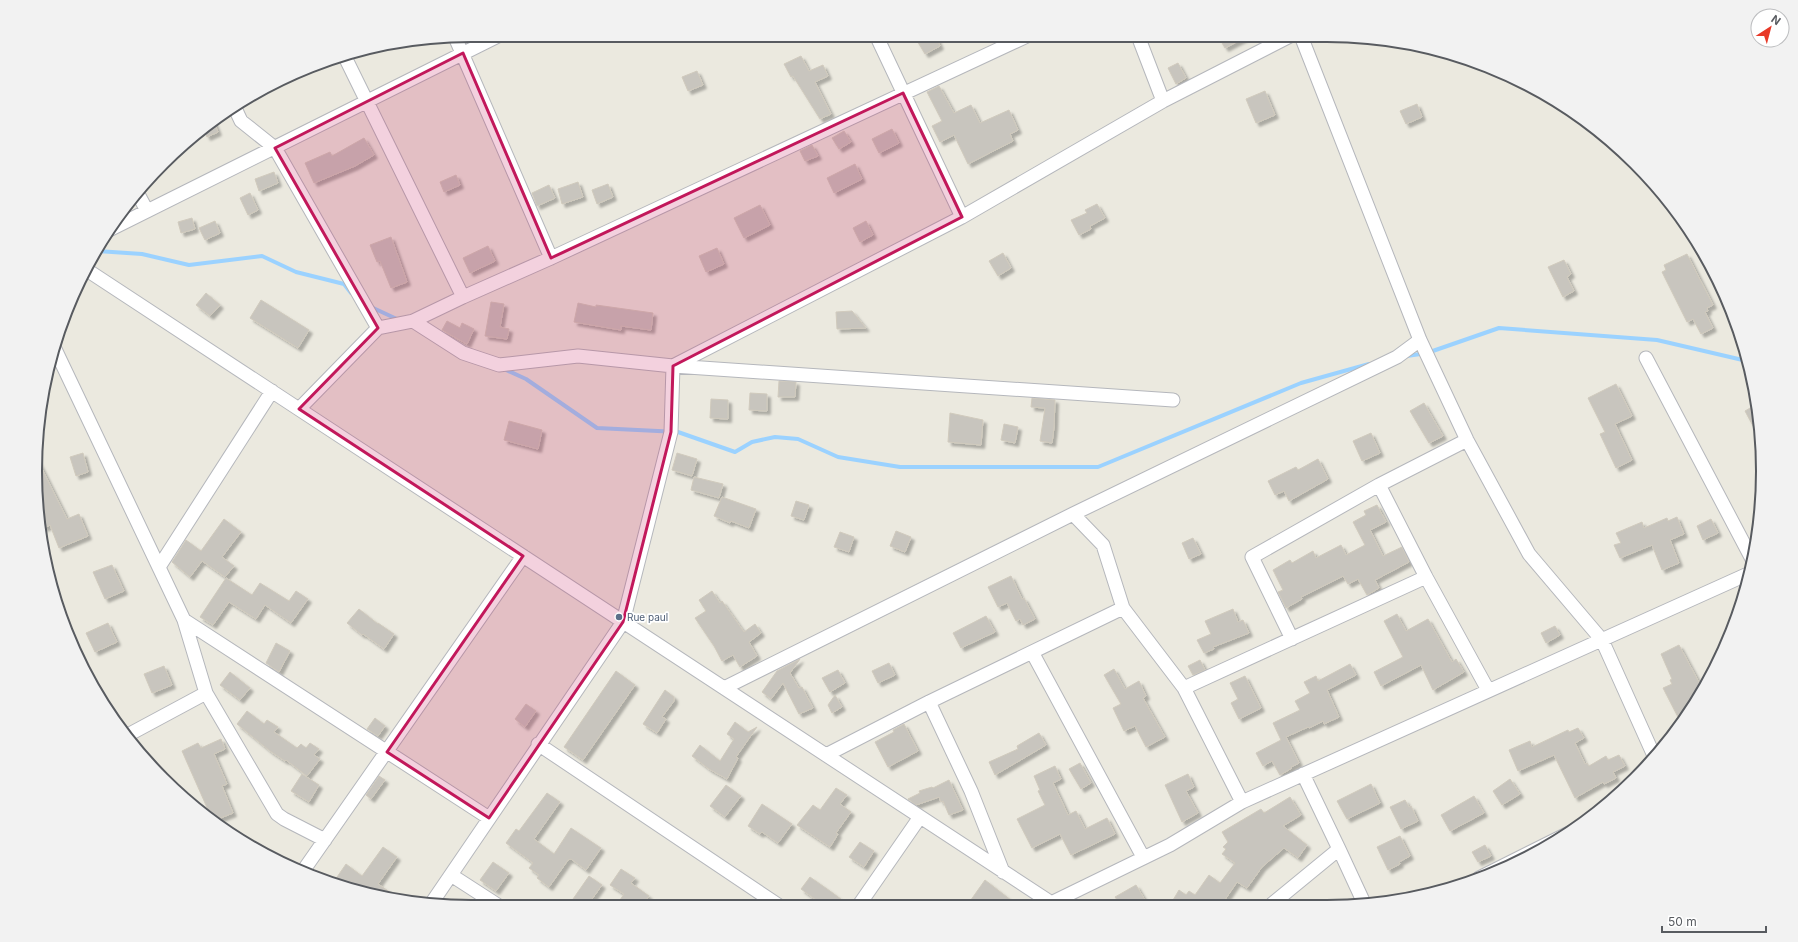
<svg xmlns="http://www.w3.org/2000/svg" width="1798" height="942" viewBox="0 0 1798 942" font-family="Inter,sans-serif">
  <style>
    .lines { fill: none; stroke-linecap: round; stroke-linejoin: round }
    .stream { stroke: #9bd2ff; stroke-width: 4 }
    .building { fill: #c8c5be; stroke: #d0cabd; filter: url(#shadow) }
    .street-casing { stroke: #b5b7bc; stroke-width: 15 }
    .street { stroke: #fff; stroke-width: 13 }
    .marked { fill: #c2185b; fill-opacity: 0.2; stroke: #c2185b; stroke-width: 3; stroke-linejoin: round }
    .service-dot { fill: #5c6f8a; stroke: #fff; stroke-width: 1.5 }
    .labels { text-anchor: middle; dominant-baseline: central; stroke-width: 3.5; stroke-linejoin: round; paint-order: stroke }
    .service-label { font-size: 10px; fill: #4e5e75; stroke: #fff; text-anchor: start }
    .rim { fill: none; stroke: #585b60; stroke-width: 2 }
  </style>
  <defs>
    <filter id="shadow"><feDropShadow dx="3.5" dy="3.5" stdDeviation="1" flood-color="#0004"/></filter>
  </defs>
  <rect width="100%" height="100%" fill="#ebe9df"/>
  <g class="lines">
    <path class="stream" d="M97,251L142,254L189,265L262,256L296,272L344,284L351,293
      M371,307L399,320
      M1407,356L1427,353L1499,328L1657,340L1747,361
      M504,369L526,379L597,428L678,432L735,452L752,442L775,437L798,439L838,457L900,467H1098L1301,383L1369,364"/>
  </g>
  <path class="building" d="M922,35H935L940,46L925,54L916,39Z
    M1218,36H1248L1225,48Z
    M801,56L809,71L823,65L828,76L815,82L831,114L820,119L793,76L791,77L784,64Z
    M1178,63L1186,78L1176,84L1168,68Z
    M697,71L703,85L688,91L682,77Z
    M939,86L954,113L971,105L980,123L1009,110L1018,130L1010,134L1013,141L968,164L954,135L940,142L932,126L942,121L927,92Z
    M1265,91L1275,115L1256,123L1246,99Z
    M1417,104L1422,117L1406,124L1400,111Z
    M213,120L218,132L207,137L203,128Z
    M892,129L899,143L879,153L872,139Z
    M844,131L851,142L839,149L832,138Z
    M364,138L374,155L355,166L314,183L305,163L330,152L332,156Z
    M812,145L818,156L805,161L800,151Z
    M855,164L862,179L834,193L827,178Z
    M274,172L278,183L259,191L255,179Z
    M456,175L460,185L444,192L440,182Z
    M578,182L583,197L562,204L558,189Z
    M608,184L613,197L597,204L592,190Z
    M549,185L555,198L537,206L532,193Z
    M250,193L258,210L248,215L240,198Z
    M1097,204L1105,218L1090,226L1091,229L1079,235L1071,220L1087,213L1085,210Z
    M760,205L770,225L744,238L734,218Z
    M192,218L195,229L181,233L178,222Z
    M215,221L220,233L205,240L199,228Z
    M866,221L873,235L860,242L853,228Z
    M391,237L407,282L391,288L380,261L377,262L370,245Z
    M488,246L495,261L470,273L463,258Z
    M717,248L724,264L706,272L699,256Z
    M1003,253L1011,268L998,276L989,261Z
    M1687,254L1713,305L1707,308L1708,311L1705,312L1713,328L1701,334L1693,319L1687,322L1662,272L1666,270L1664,265Z
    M1564,260L1571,274L1567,277L1574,291L1563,297L1548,267Z
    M206,293L220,305L210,316L196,305Z
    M261,300L309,330L298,348L250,318Z
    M491,302L504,304L500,327L509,329L507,339L485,336Z
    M578,303L596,307V305L653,313L651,330L621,326V330L574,322Z
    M852,311L866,328L837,329L836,312Z
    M447,321L460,328L462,323L474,329L467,344L442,330Z
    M779,381L796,382L795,397H778Z
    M1616,384L1632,416L1615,424L1632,460L1616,468L1600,434L1605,432L1588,398Z
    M750,393L767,394V411L749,410Z
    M1032,398L1055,400L1054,427L1052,443L1040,441L1045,408L1031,407Z
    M711,399L728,400V419L710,418Z
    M1424,403L1443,436L1429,443L1410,411Z
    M1757,404L1759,414L1760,439L1745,411Z
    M950,413L983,420L981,445L948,442Z
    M509,421L542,430L538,449L504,440Z
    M1004,424L1018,427L1015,443L1001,440Z
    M1371,433L1380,453L1362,461L1353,441Z
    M83,453L88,472L76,476L70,457Z
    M677,453L697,459L692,476L672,470Z
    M36,457L67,519L79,514L88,536L59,548L50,525L44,528L39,518L36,500Z
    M1318,459L1328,479L1289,501L1284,491L1275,495L1268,481L1296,467L1298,470Z
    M694,477L723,484L719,498L691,490Z
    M722,497L756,509L749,528L731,521L730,523L714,516Z
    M796,501L809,505L804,520L791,516Z
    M1377,505L1386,522L1370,530L1383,556L1402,547L1409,562L1375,580L1379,588L1367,595L1358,579L1348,584L1343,576L1301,597L1302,599L1286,608L1278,592L1283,590L1273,570L1290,560L1292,563L1313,551L1316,558L1341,545L1346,555L1365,545L1353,522L1366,515L1364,511Z
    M1677,517L1684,534L1670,540L1679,563L1662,570L1652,545L1620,558L1614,545L1621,543L1616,533L1642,522L1644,528L1667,518L1668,521Z
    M224,519L241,532L222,557L234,566L225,577L202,561L190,577L172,562L186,540L201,551Z
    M1711,519L1718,533L1703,540L1697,526Z
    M896,531L911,537L905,552L890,546Z
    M840,532L854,537L849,552L834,547Z
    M1193,538L1201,554L1189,559L1182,543Z
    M112,565L124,591L105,599L93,572Z
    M1011,576L1022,599L1024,598L1035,619L1023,625L1020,619L1016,621L1007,603L998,607L988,587Z
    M226,578L252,595L260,583L289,601L296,591L308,599L291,623L265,605L256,619L229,602L213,625L200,617Z
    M712,591L720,603L722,601L744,632L755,624L761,633L749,642L757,656L740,667L733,655L722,661L714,646L695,618L706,611L699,600Z
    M359,609L378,624V623L394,634L384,649L363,634L362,635L347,623Z
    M1233,609L1238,622L1243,620L1249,633L1213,647L1214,649L1204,653L1197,640L1211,634L1205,621Z
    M1397,614L1406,631L1428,619L1452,662L1456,659L1464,672L1433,690L1421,665L1381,686L1374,672L1403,657L1384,621Z
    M986,616L995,632L961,648L953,633Z
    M108,623L117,642L95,652L86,633Z
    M1555,626L1560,635L1546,643L1541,633Z
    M276,643L290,651L279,672L266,663Z
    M1679,645L1702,688L1680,721L1663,688L1672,684L1670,680L1672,679L1661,654Z
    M800,659L790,673L799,688L802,687L813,708L799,714L783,683L771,699L762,692L777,671Z
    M1200,660L1205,670L1193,675L1188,666Z
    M889,663L895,675L878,683L872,671Z
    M1350,664L1356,675L1327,690L1339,717L1324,724L1323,721L1309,728L1308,727L1286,737L1299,763L1291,767L1292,768L1280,775L1272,761L1263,766L1256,753L1281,740L1273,723L1300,710L1295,701L1310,693L1304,682L1316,676L1318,681Z
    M164,666L172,685L152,693L144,674Z
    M1114,669L1125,689L1139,681L1146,696L1143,698L1165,737L1146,747L1135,726L1124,731L1113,708L1121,704L1104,675Z
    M838,670L845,683L830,692L822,678Z
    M616,671L635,685L583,760L564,747Z
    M230,672L250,688L240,700L220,685Z
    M1245,676L1261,708L1239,719L1231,703L1238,699L1230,683Z
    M665,690L674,697V701L662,717L666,719L657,733L643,724Z
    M835,695L842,707L832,713L828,705Z
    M526,704L536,711L525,727L515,719Z
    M247,711L264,724L267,720L278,727L274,732L297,748L301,744L306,748L310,743L319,749L314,755L320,759L307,776L286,760L285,761L270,751L237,724Z
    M375,718L385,726L378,736L367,729Z
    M735,722L748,732L757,727L736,757L738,758L727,779L709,769L692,756L700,745L720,761L734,739L727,734Z
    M904,724L918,751L888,767L875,742L894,732L893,730Z
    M1578,728L1584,738L1575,743L1585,764L1587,763L1589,766L1606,756L1608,760L1619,755L1625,766L1613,772L1616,778L1604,784L1603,782L1575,798L1554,755L1518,771L1509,750L1530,741L1532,747L1568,730L1569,732Z
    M1039,733L1046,745L995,775L989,762L1018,749L1017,746Z
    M221,739L225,749L214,754L227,784L222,786L233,813L213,821L182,751L198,743L201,748Z
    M1080,763L1091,783L1081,789L1069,769Z
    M1055,766L1061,779L1053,783L1068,815L1076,811L1085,829L1107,818L1115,834L1071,855L1060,834L1032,848L1017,819L1045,805L1038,791L1040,790L1034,776Z
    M302,774L319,785L309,802L291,791Z
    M1188,774L1194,787L1186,791L1198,813L1182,822L1165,785Z
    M379,776L385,780L371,799L366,795Z
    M1510,779L1520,794L1502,805L1493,791Z
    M949,780L963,810L949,815L943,801L941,802L939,797L916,805L908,799L920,793L919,791L932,787L933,788Z
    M1371,784L1380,803L1347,819L1337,801Z
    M726,785L741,796L725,817L710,806Z
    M836,788L847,795L840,804L851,812L836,833L838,834L830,847L797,825L813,805L820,810Z
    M547,793L560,802L534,839L554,854L571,828L601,848L586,870L571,859L568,860L549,887L537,878L539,875L529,868L533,863L506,843L516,829L519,831Z
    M1474,796L1484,813L1450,831L1441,815Z
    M1290,797L1301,815L1283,826L1307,845L1298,858L1284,848L1262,867L1247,888L1237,882L1222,904H1178L1173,900L1179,890L1186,895L1189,891L1195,895L1209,875L1220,883L1235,863L1222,854L1226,849L1223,847L1228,842L1222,832L1261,809L1264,813Z
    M1405,800L1409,807L1411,806L1418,821L1401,829L1390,807Z
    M762,804L792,824L778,843L762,832L760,834L748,826Z
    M1400,836L1410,856L1399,862L1400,864L1388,870L1377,847Z
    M860,842L874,851L864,867L849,857Z
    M1485,845L1491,856L1478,862L1472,852Z
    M383,847L397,857L378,884L400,899L358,892L344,887L335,880L346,864L362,876Z
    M493,862L509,873L496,891L480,880Z
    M621,869L635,878L631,883L649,896L642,905L616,906L624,894L610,885Z
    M589,876L602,885L587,906H583L573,899Z
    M810,877L830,891L849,905H823L801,889Z
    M985,880L1016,904H968Z
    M1136,885L1145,900L1139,904H1120L1115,897Z"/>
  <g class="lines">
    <g class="street-casing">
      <path id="street" d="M876,35L962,217
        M1138,36L1163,101
        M1301,36L1420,340L1467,440L1529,554L1602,640L1655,758
        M455,37L551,258
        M344,55L463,297
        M234,106L241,121L275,148L378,328
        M137,192L147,211
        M107,231L500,35
        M87,270L1053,904
        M413,321L463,353L499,365L578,356L673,366L1173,400
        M54,347L184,620L206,693L277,814L284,819L325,840
        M1646,358L1752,559
        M299,409L378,328L413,321L463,297L551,258L1027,36
        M1379,485L1426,577L1488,690
        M1073,514L1103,545L1123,608L1184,688L1242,802
        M159,567L272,391
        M184,620L489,818
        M1292,639L1252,557L1379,485L1467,440
        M1032,652L1143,857
        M724,688L1073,514L1397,357L1420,340
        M1184,688L1426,577
        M929,702L971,791L1003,872
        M126,736L206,693
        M538,744L778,905
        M826,755L929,702L1123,608
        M1303,774L1339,849L1364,903
        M303,871L523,556
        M451,875L499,906
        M1479,878L1571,832
        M1051,903L1170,845L1242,802L1750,573
        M431,904L623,622L671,432L673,366L962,217L1163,101L1290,36
        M1272,904L1339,849
        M859,905L920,817"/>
    </g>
    <use href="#street" class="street"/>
  </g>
  <path class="marked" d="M463,53L551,258L903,93L962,217L673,366L671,432L623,622L489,818L387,752L523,556L299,409L378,328L275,148Z"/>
  <circle class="service-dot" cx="619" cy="617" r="4"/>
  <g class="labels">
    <g class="service-label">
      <text x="627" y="617">Rue paul</text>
    </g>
  </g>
  <path d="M0 0H1798V942H0ZM471 42H1327A429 429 0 0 1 1756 471V471A429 429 0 0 1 1327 900H471A429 429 0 0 1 42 471V471A429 429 0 0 1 471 42Z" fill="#f2f2f2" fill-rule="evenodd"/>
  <path class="rim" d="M471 42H1327A429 429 0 0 1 1756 471V471A429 429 0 0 1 1327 900H471A429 429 0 0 1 42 471V471A429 429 0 0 1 471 42Z"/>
  <g transform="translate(1770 28) rotate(36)"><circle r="19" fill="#ffffff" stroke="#bcbdbf"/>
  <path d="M0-3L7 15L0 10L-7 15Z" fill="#e83928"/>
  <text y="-6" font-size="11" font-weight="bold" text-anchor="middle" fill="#585b60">N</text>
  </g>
  <path d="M1662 926v6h104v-6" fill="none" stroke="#585b60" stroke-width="2"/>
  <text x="1668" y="926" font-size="12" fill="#585b60" stroke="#ffffff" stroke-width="3" paint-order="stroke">50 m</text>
</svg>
